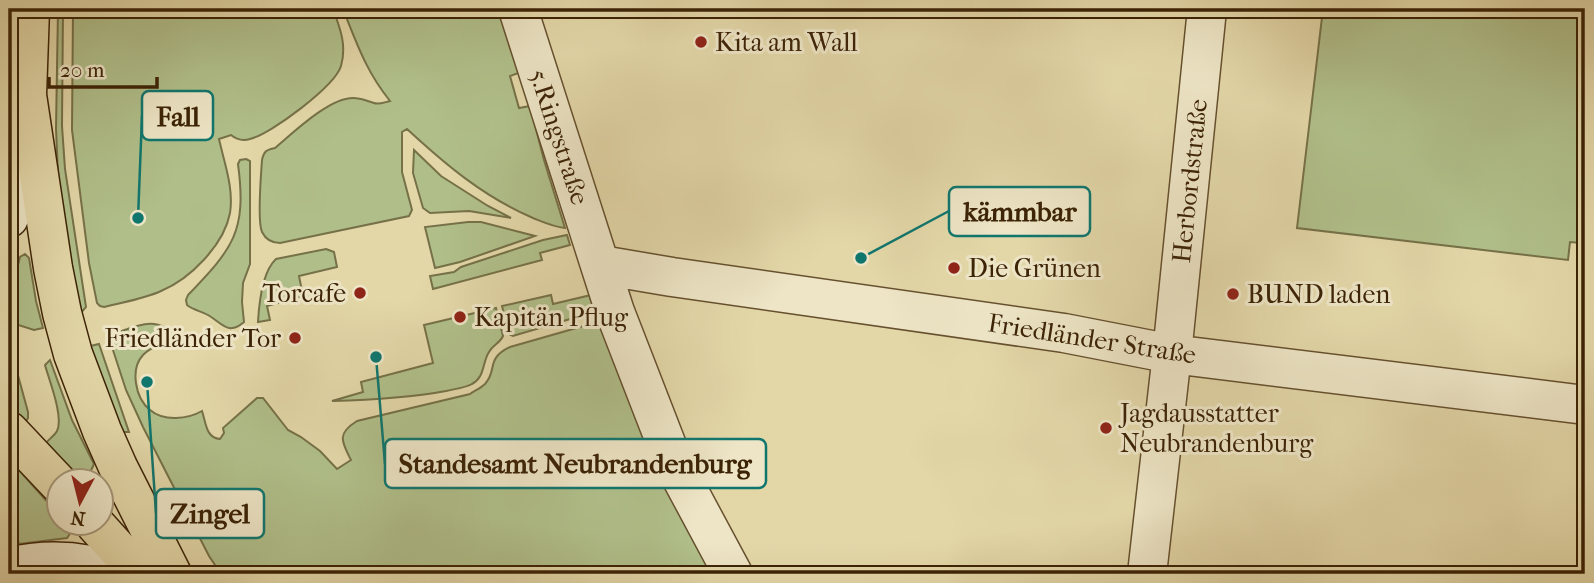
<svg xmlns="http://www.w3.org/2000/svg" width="1594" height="583" viewBox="0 0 1594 583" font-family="'IM FELL French Canon',serif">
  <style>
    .green { fill: #b0bf8a; stroke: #767148; stroke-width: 2 }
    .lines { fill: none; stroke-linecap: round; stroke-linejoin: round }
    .minor-casing { stroke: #66502e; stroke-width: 41 }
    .secondary-casing { stroke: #3c2306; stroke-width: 41 }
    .primary-casing { stroke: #3c2306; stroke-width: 41 }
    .minor { stroke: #ede5c6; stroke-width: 38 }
    .secondary { stroke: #ede5c6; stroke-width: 38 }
    .primary { stroke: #e3d7a8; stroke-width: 38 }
    .poi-dot { fill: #8f2418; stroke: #ede5c6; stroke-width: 2.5 }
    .labels { text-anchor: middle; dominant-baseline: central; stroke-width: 6; stroke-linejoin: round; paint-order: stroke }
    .poi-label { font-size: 26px; fill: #3c2306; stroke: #ede5c6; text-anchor: start }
    .street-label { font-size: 26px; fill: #3c2306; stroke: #ede5c6 }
    .leader { fill: none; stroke: #0f766e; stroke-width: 2.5 }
    .callout-dot { fill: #0f766e; stroke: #ede5c6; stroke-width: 2.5 }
    .callout { fill: #ede5c6; stroke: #0f766e; stroke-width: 2.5 }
    .callout-label { font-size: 28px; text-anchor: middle; font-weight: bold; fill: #3c2306 }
  </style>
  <rect width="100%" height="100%" fill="#e3d7a8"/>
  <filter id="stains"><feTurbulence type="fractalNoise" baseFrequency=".00286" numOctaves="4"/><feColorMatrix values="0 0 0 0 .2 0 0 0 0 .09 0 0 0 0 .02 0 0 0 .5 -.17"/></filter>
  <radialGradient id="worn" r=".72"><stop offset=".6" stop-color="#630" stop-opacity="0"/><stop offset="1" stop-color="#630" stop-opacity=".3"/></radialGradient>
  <path class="green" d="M58,9H63L62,126L65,169L86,307L80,314L62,266L56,129Z
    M73,9H333C340,28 347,45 341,66C335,86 271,134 250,139C243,141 237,140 231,135L219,139C224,162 234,188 230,213C224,245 190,279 161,291C144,299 123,302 104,307L100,306L97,303L89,263L72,130Z
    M343,9H498L521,72L510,76L519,108L530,106L544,160L565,228C554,227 543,222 533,218C484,197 446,165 407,129L402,132V172L412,210L409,216L280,243C272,243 266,240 262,232C257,221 261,175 262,160C264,151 266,150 275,148C294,132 329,98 353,98C362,98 366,101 374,103C379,105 385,102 390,101C366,71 357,44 343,9Z
    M1323,9H1585V210L1581,243L1570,242L1568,260L1297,228Z
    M414,150L441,176L488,206L511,218L469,211L430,213L423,208L413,173Z
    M246,159L250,161V264L243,283L242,302L244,322C228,336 222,323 208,315C201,311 193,310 187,305L186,300L188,295C233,248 247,232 238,164L240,160Z
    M468,222H481L535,236L460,262L435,268L425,227Z
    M567,235L570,245L540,253L542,260L433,289L430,276L454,272L461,267L543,240Z
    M326,249L334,252L337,267L299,276L303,296L267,306L270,320L258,322C259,304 262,272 276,259Z
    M25,254L29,258L36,301L43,328L34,330L9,322V301L20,257Z
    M551,295L553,304L591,295L597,311L513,336L509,334L502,306Z
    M496,308L503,336C500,343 493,345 489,352C482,363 485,377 472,384C465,388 454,389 446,391C408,398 370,400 332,401L363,392L361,382L433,363L424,325Z
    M601,321L717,574H221L209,556L143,427L126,390L110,341L111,335C136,326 158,313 178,339C166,343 152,346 143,355C130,369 135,398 150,410C164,422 188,419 202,411C206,423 206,438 220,439L224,433L223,428L257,398H263L288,430L301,437L320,451L337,469L351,460C342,442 336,434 357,421L470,394C474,391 481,388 485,384C498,370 485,359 510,347Z
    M99,344L129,432H121L82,348Z
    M9,352L14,361L28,412V418L25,423L9,404Z
    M50,360L72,420L94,464C91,472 86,478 78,479L46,443C49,439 55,435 57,431C64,417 49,380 45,365Z
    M19,470L59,515L60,524H68L73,529L67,538L19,544L9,510V479Z"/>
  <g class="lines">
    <g class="minor-casing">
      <path id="minor" d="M518,9L615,312L674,464L733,574
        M601,265L672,277L1064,333L1172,354L1585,405
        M1147,574L1172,354L1207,9"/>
    </g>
    <g class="secondary-casing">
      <path id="secondary" d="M9,218L25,111
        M9,567C47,558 84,560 121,574"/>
    </g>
    <g class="primary-casing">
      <path id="primary" d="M30,9L27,95L53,268L62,313L73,354L102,431L118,467L172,574
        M9,431L60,485
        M95,524L140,574"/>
    </g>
    <use href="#minor" class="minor"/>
    <use href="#secondary" class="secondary"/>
    <use href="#primary" class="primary"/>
  </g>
  <g class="poi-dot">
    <circle cx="701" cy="42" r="7"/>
    <circle cx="954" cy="268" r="7"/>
    <circle cx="360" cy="293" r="7"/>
    <circle cx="1233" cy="294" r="7"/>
    <circle cx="460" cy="317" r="7"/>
    <circle cx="295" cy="338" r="7"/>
    <circle cx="1106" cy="428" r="7"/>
  </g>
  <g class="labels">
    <g class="poi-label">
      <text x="715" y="42">Kita am Wall</text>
      <text x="968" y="268">Die Grünen</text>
      <text x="346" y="293" text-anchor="end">Torcafe</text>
      <text x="1247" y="294">BUND laden</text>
      <text x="474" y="317">Kapitän Pflug</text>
      <text x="281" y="338" text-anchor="end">Friedländer Tor</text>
      <text x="1120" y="413">Jagdausstatter<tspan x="1120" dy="30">Neubrandenburg</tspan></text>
    </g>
    <g class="street-label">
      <text transform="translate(559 137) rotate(72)">5.Ringstraße</text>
      <text transform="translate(1190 181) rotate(-84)">Herbordstraße</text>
      <text transform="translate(1092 339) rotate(9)">Friedländer Straße</text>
    </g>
  </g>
  <path class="leader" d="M138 218L142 116M861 258L949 211M376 357L385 464M147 382L156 513"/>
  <g class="callout-dot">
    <circle cx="138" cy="218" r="7"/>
    <circle cx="861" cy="258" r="7"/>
    <circle cx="376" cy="357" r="7"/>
    <circle cx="147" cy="382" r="7"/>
  </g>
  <g class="callout">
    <rect x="142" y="91" width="71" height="49" rx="7"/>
    <rect x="949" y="187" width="141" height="49" rx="7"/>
    <rect x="385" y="439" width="381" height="49" rx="7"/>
    <rect x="156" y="489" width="108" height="49" rx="7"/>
  </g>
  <g class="callout-label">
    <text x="178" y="126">Fall</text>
    <text x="1020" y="221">kämmbar</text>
    <text x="575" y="473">Standesamt Neubrandenburg</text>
    <text x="210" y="523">Zingel</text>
  </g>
  <rect width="1594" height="583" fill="none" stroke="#e3d7a8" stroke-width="35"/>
  <rect x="10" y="10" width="1573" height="562" fill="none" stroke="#3c2306" stroke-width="3.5"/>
  <rect x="18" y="18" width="1559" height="548" fill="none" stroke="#3c2306" stroke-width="2"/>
  <g transform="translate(80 502) rotate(187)"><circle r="33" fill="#ede5c6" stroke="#a69779" stroke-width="2"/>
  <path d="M0-5L12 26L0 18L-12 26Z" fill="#8f2418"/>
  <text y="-10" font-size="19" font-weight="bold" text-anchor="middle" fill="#3c2306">N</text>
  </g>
  <path d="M49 77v10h108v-10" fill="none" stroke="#3c2306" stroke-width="3.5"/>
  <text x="60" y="77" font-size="21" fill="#3c2306" stroke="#ede5c6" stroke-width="5" paint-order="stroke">20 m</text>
  <rect width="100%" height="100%" filter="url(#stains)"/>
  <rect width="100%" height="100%" fill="url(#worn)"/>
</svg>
